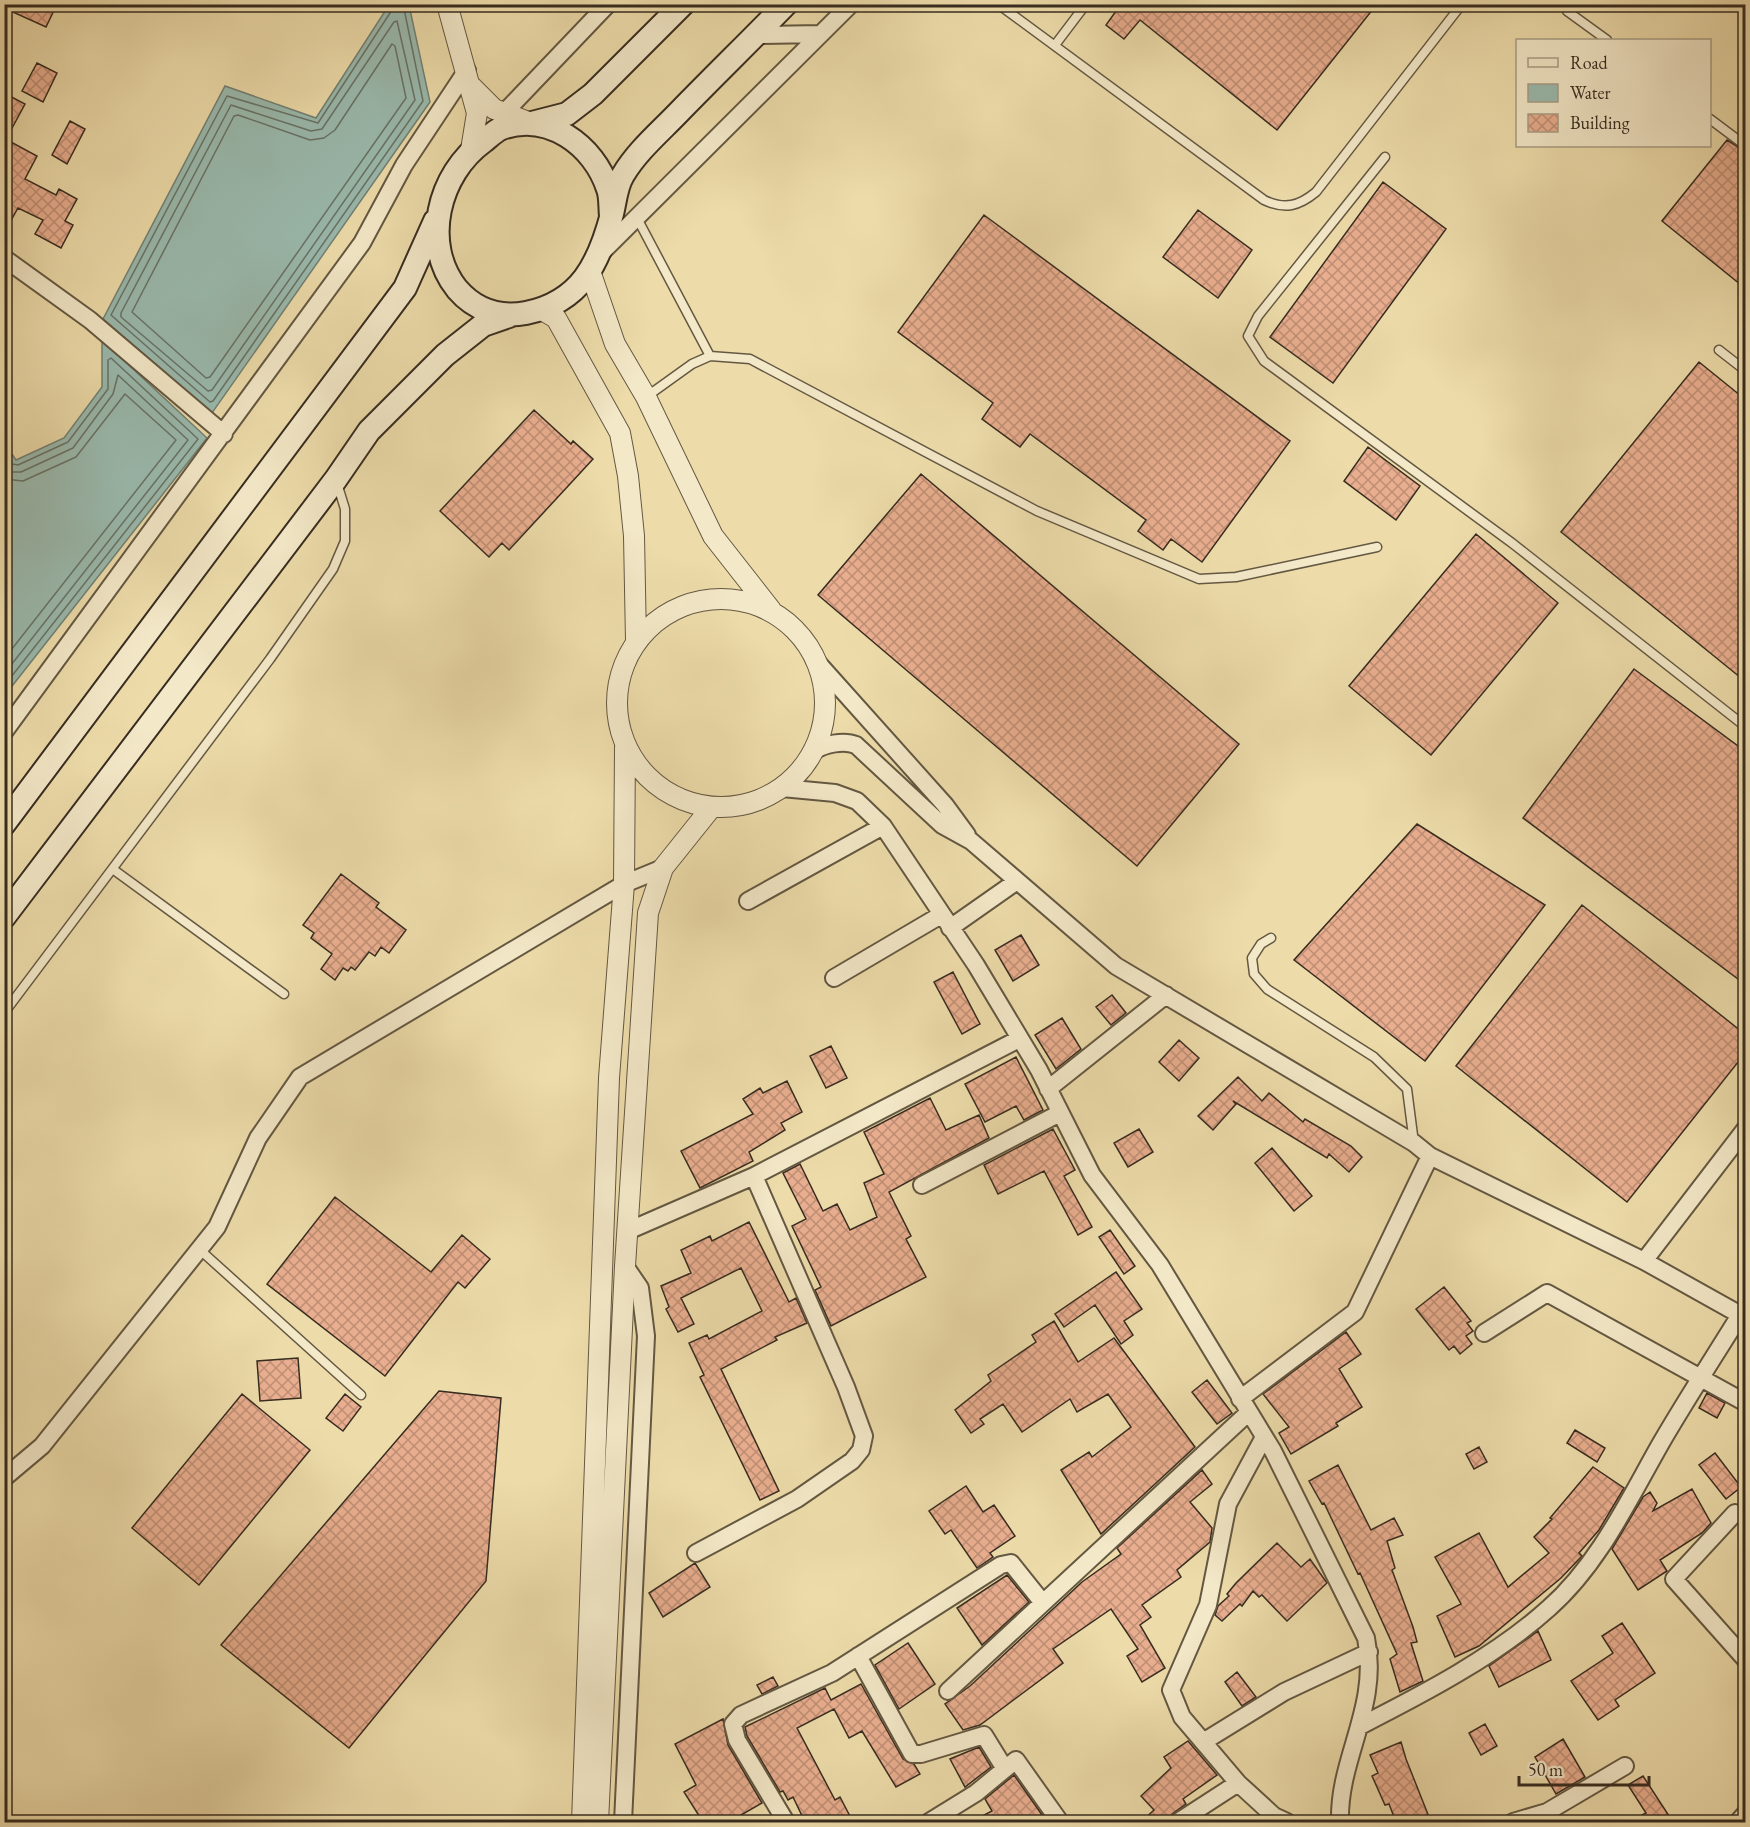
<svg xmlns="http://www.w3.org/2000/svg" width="1750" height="1827" viewBox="0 0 1750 1827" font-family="'EB Garamond',serif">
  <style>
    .water { fill: #9abaae; stroke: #728175; stroke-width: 1.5 }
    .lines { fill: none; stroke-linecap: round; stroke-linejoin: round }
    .shore { stroke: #687367; stroke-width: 1.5 }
    .building { fill: url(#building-cross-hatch); stroke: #372c20; stroke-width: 1.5 }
    .service-casing { stroke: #645842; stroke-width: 11 }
    .minor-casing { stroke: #645842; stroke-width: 20 }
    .tertiary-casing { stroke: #645842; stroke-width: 22 }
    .secondary-casing { stroke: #372c20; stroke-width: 26 }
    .service { stroke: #f3e8c8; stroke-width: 8 }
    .minor { stroke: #f3e8c8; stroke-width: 16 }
    .tertiary { stroke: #f3e8c8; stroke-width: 20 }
    .secondary { stroke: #f3e8c8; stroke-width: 22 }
  </style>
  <defs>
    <pattern id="building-cross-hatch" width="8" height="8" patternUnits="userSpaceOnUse" patternTransform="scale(1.5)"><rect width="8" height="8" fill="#e9ae8f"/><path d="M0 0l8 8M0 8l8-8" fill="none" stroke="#be8e74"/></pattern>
  </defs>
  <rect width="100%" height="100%" fill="#eddcaa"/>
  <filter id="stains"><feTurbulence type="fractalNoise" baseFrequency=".00333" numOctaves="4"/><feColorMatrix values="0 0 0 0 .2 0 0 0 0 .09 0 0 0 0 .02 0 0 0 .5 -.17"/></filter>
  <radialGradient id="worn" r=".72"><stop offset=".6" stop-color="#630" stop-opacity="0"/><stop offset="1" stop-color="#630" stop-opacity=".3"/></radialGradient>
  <path class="water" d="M389,5H409L430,102L212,413L103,319L225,86L316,118Z
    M102,340L207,438L5,695V444L16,460L64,438L102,387Z"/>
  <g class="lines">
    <path class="shore" d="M393,4L392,10L318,123L227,96L111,315L210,402L213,401L423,101L403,4
      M397,21L415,100L212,390L208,391L121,317V313L231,105L311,131L322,129L394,22Z
      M392,44L395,46L406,98L210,377L206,378L132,312L234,116L238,115L310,140L324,138L335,130Z
      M4,454L12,464L18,465L68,442L108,389V360L111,358L198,439L4,686
      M4,467L12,472H21L73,448L113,394L118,375L188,440L4,674
      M4,479L23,481L76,457L125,394L176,440L4,659"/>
  </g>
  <path class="building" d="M4,4H57L46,27L4,8Z
    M1121,4H1377L1277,130L1140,20L1124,39L1106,25Z
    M37,63L57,73L43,102L22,91Z
    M4,93L25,104L4,143Z
    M70,121L85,129L67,164L52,155Z
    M1727,140L1746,152V289L1662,221Z
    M9,141L37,156L25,179L56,195L59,189L77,199L65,221L73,225L61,248L35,234L43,220L18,208L4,233V150Z
    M1383,182L1446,229L1333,383L1270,337Z
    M1198,210L1252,250L1218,298L1163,257Z
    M984,215L1290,441L1202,562L1171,539L1163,550L1138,531L1146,520L1030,434L1020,447L982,419L993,403L898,332Z
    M1699,362L1746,400V682L1561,532Z
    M534,410L571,444L573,441L593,459L509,550L502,543L489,557L440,511Z
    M1368,447L1420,486L1396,520L1344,481Z
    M921,474L1239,744L1137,866L818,595Z
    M1476,534L1558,603L1431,755L1349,686Z
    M1634,669L1746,752V985L1523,818Z
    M1417,824L1545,905L1425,1061L1294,960Z
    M341,874L379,903L376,907L406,930L389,953L381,947L375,956L369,952L355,970L351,967L348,971L343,968L335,980L321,969L332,954L311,938L314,933L303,925Z
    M1582,905L1746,1035V1052L1627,1202L1456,1066Z
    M1021,935L1039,965L1013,981L995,950Z
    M953,972L980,1024L962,1034L934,982Z
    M1112,995L1126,1013L1111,1025L1096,1007Z
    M1062,1018L1081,1049L1056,1069L1035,1035Z
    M1179,1040L1199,1058L1179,1081L1159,1062Z
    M831,1046L847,1078L826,1088L810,1056Z
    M1016,1057L1043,1110L1024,1120L1016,1106L985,1122L965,1084Z
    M1238,1077L1262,1101L1269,1093L1303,1122L1305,1119L1351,1146L1362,1157L1349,1172L1329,1154L1327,1158L1233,1101L1236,1104L1213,1130L1198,1116Z
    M787,1081L802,1112L781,1123L785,1130L749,1152L753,1161L700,1188L681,1151L753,1114L743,1099L760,1088L763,1093Z
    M930,1098L946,1130L979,1115L989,1138L889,1192L911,1236L906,1239L926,1277L831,1326L815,1290L821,1287L792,1226L806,1219L783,1173L800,1164L823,1211L837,1204L850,1230L877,1217L864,1183L884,1174L864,1132Z
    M1053,1129L1075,1170L1064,1176L1092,1227L1078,1235L1044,1171L998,1194L984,1165Z
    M1139,1129L1153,1152L1128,1167L1114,1143Z
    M1272,1148L1312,1196L1294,1211L1255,1163Z
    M335,1197L431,1272L462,1235L490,1259L465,1288L458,1282L385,1376L267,1284Z
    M749,1222L789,1302L796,1298L807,1323L775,1337L777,1340L721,1369L779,1491L760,1500L700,1377L704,1375L689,1343L707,1335L709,1339L762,1311L741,1268L681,1298L694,1324L678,1332L666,1309L669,1307L661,1286L691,1273L681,1250L710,1236L712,1241Z
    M1110,1230L1135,1266L1124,1274L1099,1237Z
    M1116,1272L1142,1309L1124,1321L1133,1335L1121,1344L1095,1305L1064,1327L1055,1314Z
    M1444,1287L1471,1321L1467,1323L1473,1331L1466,1336L1472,1344L1460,1354L1454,1346L1449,1350L1416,1309Z
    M1054,1321L1078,1362L1114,1338L1195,1447L1101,1534L1061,1470L1089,1452L1092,1457L1131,1427L1108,1394L1077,1412L1070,1399L1022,1432L1003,1404L980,1419L984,1424L971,1433L955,1410L991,1381L988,1375L1036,1342L1032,1335Z
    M1346,1332L1361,1354L1339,1369L1362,1407L1336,1423L1338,1426L1291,1454L1279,1433L1289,1427L1263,1394Z
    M298,1358L301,1398L260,1401L257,1361Z
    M1207,1380L1232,1413L1217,1424L1192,1392Z
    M439,1391L501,1398L486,1581L349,1748L221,1645Z
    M1707,1393L1725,1403L1717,1418L1699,1408Z
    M242,1394L310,1450L199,1585L132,1528Z
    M345,1394L361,1407L343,1431L326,1418Z
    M1575,1430L1605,1448L1597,1462L1567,1443Z
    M1479,1447L1487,1462L1474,1469L1466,1454Z
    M1715,1453L1741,1487L1726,1499L1699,1465Z
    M1338,1465L1371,1530L1394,1518L1403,1535L1387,1541L1395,1568L1392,1570L1413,1627L1417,1642L1411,1643L1423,1681L1400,1692L1390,1659L1397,1654L1360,1573L1358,1574L1324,1503L1322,1504L1309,1481Z
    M1593,1467L1624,1488L1599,1530L1579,1553L1582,1556L1561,1578L1479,1646L1455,1657L1437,1616L1461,1604L1435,1557L1479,1533L1508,1587L1549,1553L1534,1537L1552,1519L1550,1518Z
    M1202,1470L1212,1484L1190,1502L1212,1528L1210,1542L1177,1570L1181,1577L1142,1605L1151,1617L1140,1625L1165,1668L1142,1682L1127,1656L1138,1649L1111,1609L1053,1649L1063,1663L980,1725L963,1730L945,1704L970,1686L1082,1582L1121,1554L1117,1548Z
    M966,1486L983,1512L994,1505L1015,1536L990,1553L993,1557L977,1568L951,1530L945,1534L929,1511Z
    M1692,1489L1711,1523L1702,1533L1660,1560L1667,1571L1638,1590L1612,1549L1643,1497L1650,1492L1657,1503L1653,1511Z
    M1277,1543L1301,1567L1310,1559L1327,1583L1287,1621L1262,1595L1259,1597L1253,1591L1242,1606L1240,1604L1222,1621L1215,1615L1218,1606L1229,1596L1227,1594L1236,1583Z
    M695,1563L710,1587L663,1617L649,1593Z
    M1007,1575L1029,1602L982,1645L957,1608Z
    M1622,1623L1655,1673L1615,1700L1619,1706L1598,1720L1571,1681L1613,1653L1602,1636Z
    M1538,1631L1551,1660L1499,1687L1489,1666Z
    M908,1643L935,1684L899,1709L875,1665Z
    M1237,1672L1256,1697L1242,1706L1225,1682Z
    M773,1677L778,1686L762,1694L757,1685Z
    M861,1684L903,1759L914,1764L920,1774L896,1787L862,1731L849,1738L834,1709L797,1728L835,1800L840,1797L853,1822H805L793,1797L788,1800L783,1791L780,1792L747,1736L745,1727L825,1688L831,1700Z
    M723,1719L728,1745L762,1803L729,1822H703L684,1792L696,1785L675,1744Z
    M1485,1724L1497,1746L1481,1755L1469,1733Z
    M1563,1739L1585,1777L1556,1794L1535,1757Z
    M1188,1741L1217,1775L1183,1799L1186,1804L1172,1814L1168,1822H1141L1154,1810L1141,1796L1171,1768L1164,1757Z
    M1401,1742L1406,1759L1431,1822H1396L1389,1804L1385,1805L1372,1776L1378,1773L1370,1755Z
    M979,1747L991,1767L965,1787L950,1759Z
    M1014,1775L1047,1822H971L992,1811L985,1799Z
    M1643,1776L1673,1822H1628L1646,1813L1628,1785Z"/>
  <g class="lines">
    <g class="service-casing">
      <path id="service" d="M998,4L1264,200C1285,210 1299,206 1316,192L1462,4
        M1567,11L1607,40
        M1055,45L1086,4
        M1710,119L1746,146
        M1385,157L1258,316L1248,336L1264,361L1512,543L1746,727
        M637,218L710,356
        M1719,350L1746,371
        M646,397L692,364L710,356L750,359L1037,511L1199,579L1236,577L1377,547
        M114,870L284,994
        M1271,938L1261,944L1252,958L1254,974L1267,989L1374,1057L1407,1089L1414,1143
        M4,1013L270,659L333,569L345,541V509L337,483
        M199,1249L361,1395"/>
    </g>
    <g class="minor-casing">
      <path id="minor" d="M756,35L821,34
        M504,113L608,4
        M601,253L851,4
        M4,258L90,320L224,434
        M817,662L945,805L967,835
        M4,732L362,243L404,165L467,70
        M814,751C824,744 844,740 856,745L942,825L971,841L1116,966L1414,1143L1430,1156L1644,1261L1746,1318
        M782,788L835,793L857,801L883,826L976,965L1039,1070L1092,1175L1160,1265L1273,1451L1366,1638C1380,1707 1338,1758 1340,1822
        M748,901L883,826
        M950,928L1017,881
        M834,978L941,915
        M1048,1089L1166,995
        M922,1185L1060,1113
        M630,1230L754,1176L1019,1039
        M1644,1261L1746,1128
        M1484,1333L1547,1293L1746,1403
        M1240,1399L1355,1312L1430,1156
        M1264,1437L1228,1504L1208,1605L1171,1690L1182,1717L1238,1783L1274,1816L1287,1822
        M4,1478L42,1446L217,1227L258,1138L300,1077L624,884L663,868
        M1735,1513L1674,1579L1746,1660
        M696,1553L797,1499L852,1461L861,1450L864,1436L846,1387L754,1176
        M858,1656L912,1754H921L984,1735L1005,1769
        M948,1691L1248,1413
        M1360,1726C1423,1694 1496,1656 1549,1608C1599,1564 1629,1499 1661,1443C1686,1400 1714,1357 1740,1315
        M1203,1742L1284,1692L1369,1652
        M623,1822L646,1336L640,1288L625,1266
        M786,1822L737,1740L733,1724L741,1715L832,1673L1001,1565L1011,1563L1043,1603
        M929,1822L976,1793L1016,1760L1060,1822
        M1178,1822L1238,1783
        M1513,1822L1547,1812L1625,1766
        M1738,1822L1746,1813"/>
    </g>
    <g class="tertiary-casing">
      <path id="tertiary" d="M447,4L477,113L471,150
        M472,87L494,109L531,123
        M590,271L615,344L646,397L713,536L771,610
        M542,310L556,318L620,433L628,476L634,536L636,641
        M617 703a104 104 0 1 1 208 0a104 104 0 1 1-208 0Z
        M582,1822L609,1078L624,884L625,747
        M598,1822L625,1266L648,913L663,868L711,808"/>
    </g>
    <g class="secondary-casing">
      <path id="secondary" d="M532,123L567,114L593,94L683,4
        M611,216C610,207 611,197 608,189C594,145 548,112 502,128C496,130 489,137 484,141C438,174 421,244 457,289C475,310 499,318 526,313C581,302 599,263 612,214C615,202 616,186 623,175C637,151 661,131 680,111C715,75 751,40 786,4
        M4,824L405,288L435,221
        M4,917L336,479L369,431L445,355L483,325L509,316"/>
    </g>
    <use href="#service" class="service"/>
    <use href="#minor" class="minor"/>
    <use href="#tertiary" class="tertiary"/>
    <use href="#secondary" class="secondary"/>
  </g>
  <rect width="1750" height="1827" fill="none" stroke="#eddcaa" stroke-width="24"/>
  <rect x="6" y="6" width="1738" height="1815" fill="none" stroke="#372c20" stroke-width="3"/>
  <rect x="12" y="12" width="1726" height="1803" fill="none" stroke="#372c20" stroke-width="1.5"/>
  <rect x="1516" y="39" width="195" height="108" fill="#f3e8c8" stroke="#a89d85" stroke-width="1.5"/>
  <rect x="1528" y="58" width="30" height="9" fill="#f3e8c8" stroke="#a89d85" stroke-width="1.5"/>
  <text x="1570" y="69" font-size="18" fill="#372c20">Road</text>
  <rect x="1528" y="84" width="30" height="18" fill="#9abaae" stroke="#a89d85" stroke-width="1.5"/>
  <text x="1570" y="99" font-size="18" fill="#372c20">Water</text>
  <rect x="1528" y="114" width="30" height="18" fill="url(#building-cross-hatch)" stroke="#a89d85" stroke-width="1.5"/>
  <text x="1570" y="129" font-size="18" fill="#372c20">Building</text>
  <path d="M1519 1776v9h130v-9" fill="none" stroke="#372c20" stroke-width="3"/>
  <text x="1528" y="1776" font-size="18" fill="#372c20" stroke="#f3e8c8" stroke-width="4.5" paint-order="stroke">50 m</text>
  <rect width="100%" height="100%" filter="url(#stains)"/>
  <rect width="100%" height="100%" fill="url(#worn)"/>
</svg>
